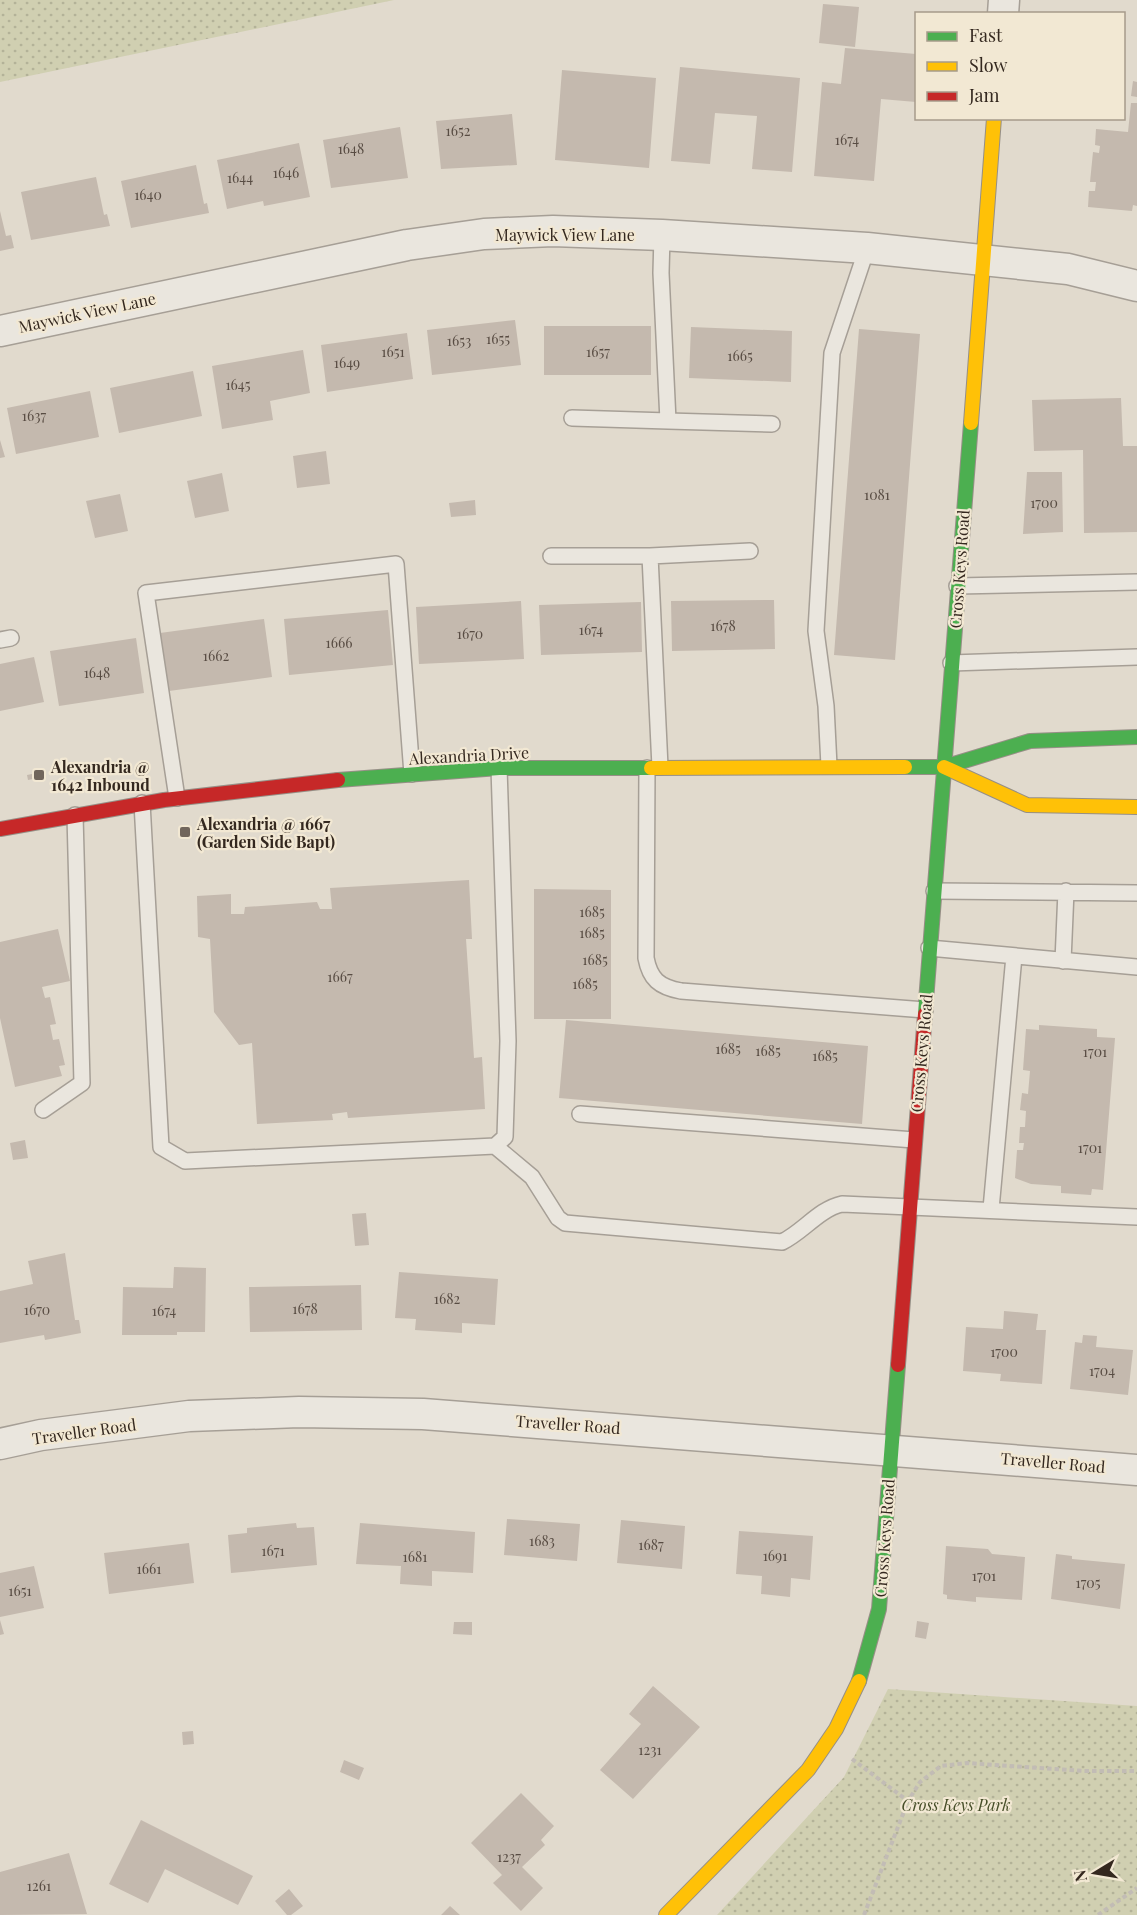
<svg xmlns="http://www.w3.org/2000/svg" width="1137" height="1915" viewBox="0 0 1137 1915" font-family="'Playfair Display',serif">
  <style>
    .grass { fill: url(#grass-dots) }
    .building { fill: #c4b9ae }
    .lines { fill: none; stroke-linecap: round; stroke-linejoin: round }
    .lane-casing { stroke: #a69f96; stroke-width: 18 }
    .street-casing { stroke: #a69f96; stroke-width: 33 }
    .fast-casing { stroke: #968f86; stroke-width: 16 }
    .slow-casing { stroke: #968f86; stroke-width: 16 }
    .jam-casing { stroke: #968f86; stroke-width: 16 }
    .path { stroke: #c2bcb5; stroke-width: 4; stroke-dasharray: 4.5 3; stroke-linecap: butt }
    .lane { stroke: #eae6de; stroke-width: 15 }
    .street { stroke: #eae6de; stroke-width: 30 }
    .fast { stroke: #4caf50; stroke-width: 14 }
    .slow { stroke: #ffc107; stroke-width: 14 }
    .jam { stroke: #c62828; stroke-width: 14 }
    .poi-dot { fill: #71665c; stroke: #f2e8d3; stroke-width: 2 }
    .labels { text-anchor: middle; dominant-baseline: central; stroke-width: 4.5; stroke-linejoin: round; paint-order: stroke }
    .number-label { font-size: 14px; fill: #584c43 }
    .street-label { font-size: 16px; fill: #34281f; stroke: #f2e8d3 }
    .poi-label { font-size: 16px; font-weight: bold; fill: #34281f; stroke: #f2e8d3; text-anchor: start }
    .park-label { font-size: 16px; font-style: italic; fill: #464e28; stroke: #f2e8d3 }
  </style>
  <defs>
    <pattern id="grass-dots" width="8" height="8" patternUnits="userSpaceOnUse" patternTransform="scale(1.5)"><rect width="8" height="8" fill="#d0cfb1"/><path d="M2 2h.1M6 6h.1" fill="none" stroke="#b3b298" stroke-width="1.8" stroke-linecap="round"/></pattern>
  </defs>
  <rect width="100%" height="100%" fill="#e1dacd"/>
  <path class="grass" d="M0,0H394L0,82Z
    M888,1689L1137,1706V1915H717L844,1777Z"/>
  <path class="building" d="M823,4L859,7L855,47L819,43Z
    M845,48L916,54V102L881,99L874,181L814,176L822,82L841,84Z
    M680,67L800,78L792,172L752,169L757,116L715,113L710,164L671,161Z
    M562,70L656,78L649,168L555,160Z
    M1133,81L1137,82V97L1131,96Z
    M1131,103H1137V206L1133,205L1132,211L1088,207L1089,191H1095L1096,182H1090L1093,152L1099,153L1100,146L1095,145L1096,129L1128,132Z
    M512,114L517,165L441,169L436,121Z
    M400,127L408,178L331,188L323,140Z
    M299,143L310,197L264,206L263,201L227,209L217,160Z
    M196,165L204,204L207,203L209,213L131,228L121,181Z
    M96,177L104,215L107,214L110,226L31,240L21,192Z
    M0,211L6,236L11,235L14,248L0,251Z
    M515,320L521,365L432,375L427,330Z
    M544,326H651V375H544Z
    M691,327L792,331L791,382L689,378Z
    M859,329L920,334L895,660L834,655Z
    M407,333L413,379L327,392L321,345Z
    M303,350L310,393L270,401L273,420L222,429L212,366Z
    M193,371L202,416L119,433L110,388Z
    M90,391L99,437L16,454L7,408Z
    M1121,398L1123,446H1137V532L1084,533L1083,450L1034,451L1032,400Z
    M0,440L5,457L0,458Z
    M326,451L330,484L297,488L293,456Z
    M1027,472H1062L1063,532L1023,534Z
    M222,473L229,511L195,518L187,481Z
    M120,494L128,531L95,538L86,501Z
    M475,500L476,515L451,517L449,503Z
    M774,600L775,649L672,651L671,601Z
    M521,601L524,659L419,664L416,607Z
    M641,602L642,652L541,655L539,605Z
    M388,610L393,665L289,675L284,619Z
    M264,619L272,677L169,691L160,633Z
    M136,638L144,693L59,706L50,651Z
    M34,657L44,702L0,711V664Z
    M37,773L38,778L28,780L27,775Z
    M469,880L472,939H466L474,1058L482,1057L485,1109L348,1118L347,1112L332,1114L333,1120L257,1124L252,1043L239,1045L214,1012L210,939L198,937L197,896L231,894V914H244L245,907L317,902L320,909H332L330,888Z
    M534,889L611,890V1019H534Z
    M58,929L70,981L42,987L45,998L50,997L56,1024L50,1025L53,1040L59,1039L65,1065L59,1066L62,1076L15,1087L0,1018V942Z
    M566,1020L868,1046L862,1124L559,1098Z
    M1039,1025L1097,1029V1037L1115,1038L1103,1190L1092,1189L1091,1195L1061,1193V1186L1031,1184L1015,1178L1017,1150H1023L1024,1143H1019L1020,1127H1025L1026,1111L1020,1110L1022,1093L1028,1094L1030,1071L1023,1070L1026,1029L1039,1030Z
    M25,1140L28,1158L13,1160L10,1143Z
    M366,1213L369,1245L355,1246L352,1214Z
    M65,1253L75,1320H79L81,1333L45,1340L44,1335L0,1343V1291L33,1284L28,1261Z
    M174,1267L206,1268L205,1332H177V1335H122L123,1287L173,1288Z
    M399,1272L498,1279L495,1325L462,1323V1333L415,1330L416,1319L395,1318Z
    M361,1285L362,1330L250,1332L249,1287Z
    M1004,1311L1038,1314L1036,1330H1046L1042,1384L1000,1381L1001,1374L963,1371L966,1327L1003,1329Z
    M1083,1335L1097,1336L1096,1347L1133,1350L1128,1395L1070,1389L1075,1342L1082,1343Z
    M507,1519L580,1524L577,1561L504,1555Z
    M621,1520L685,1526L682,1569L617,1563Z
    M296,1523L297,1528L314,1527L317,1565L231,1573L228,1535L247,1533V1528Z
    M360,1523L475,1532L473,1573L432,1571V1586L400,1584L401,1566L356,1564Z
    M739,1531L813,1536L810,1580L791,1578L790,1597L761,1594L762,1576L736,1574Z
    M189,1543L194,1583L109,1594L104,1553Z
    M946,1546L988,1549L992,1554L1025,1557L1022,1600L976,1597V1602L947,1599V1595L943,1594Z
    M1056,1554L1072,1556V1559L1125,1564L1120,1609L1051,1599Z
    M34,1566L44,1608L0,1617V1573Z
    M0,1620L4,1634L0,1635Z
    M917,1621L929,1623L926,1639L915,1637Z
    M454,1622H472V1635L453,1634Z
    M653,1686L700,1727L633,1799L600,1770L641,1724L629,1714Z
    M193,1731L194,1744L183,1745L182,1732Z
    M344,1760L364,1768L359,1780L340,1772Z
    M521,1793L554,1826L541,1840L545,1845L522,1867L543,1888L521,1911L493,1883L502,1875L471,1843Z
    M141,1820L253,1876L238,1905L165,1869L148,1903L109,1884Z
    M69,1853L87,1914L0,1915V1872Z
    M289,1889L303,1906L291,1915H287L275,1901Z
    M450,1906L460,1915H441Z"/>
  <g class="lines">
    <g class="lane-casing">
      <path id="lane" d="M572,418L668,421L661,273L662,235
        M668,421L772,424
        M551,556H650L660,767
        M650,556L750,551
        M957,586L1137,582
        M0,640L11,638
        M951,663L1137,657
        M829,766L826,706L816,631L832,353L867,248
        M647,768L646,958C650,979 659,987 681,991L925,1010
        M177,798L146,593L396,564L412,774
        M142,803L161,1147L185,1161L495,1146L505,1137L508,1041L499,768
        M934,891L1137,893
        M929,948L1137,967
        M1063,961L1066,891
        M43,1110L82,1083L75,815
        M580,1114L914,1140
        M495,1146L532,1177L558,1218L565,1223L782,1242C803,1232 819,1209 842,1204L1137,1217
        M991,1209L1014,956"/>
    </g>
    <g class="street-casing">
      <path id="street" d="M1003,14L1004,0
        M0,331L407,245L484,234L553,231L662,235L867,248L1068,269L1137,286
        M0,1444L41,1435L189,1416L299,1412L423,1414L1137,1470"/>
    </g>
    <g class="fast-casing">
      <path id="fast" d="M905,767H944L1030,741L1137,737
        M338,780L499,768H651
        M925,1014L971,423
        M859,1681L879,1609L898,1365"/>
    </g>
    <g class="slow-casing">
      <path id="slow" d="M971,423L994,118
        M944,767L1027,805L1137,807
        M651,768L905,767
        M666,1915L808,1770L836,1729L859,1681"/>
    </g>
    <g class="jam-casing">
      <path id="jam" d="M0,829L164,800L338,780
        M898,1365L925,1014"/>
    </g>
    <path class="path" d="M852,1759L908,1801
      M864,1915L908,1801L920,1782L941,1766L967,1763L1084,1771H1137
      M1098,1915L1137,1888"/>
    <use href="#lane" class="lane"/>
    <use href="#street" class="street"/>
    <use href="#fast" class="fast"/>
    <use href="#slow" class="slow"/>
    <use href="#jam" class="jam"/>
  </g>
  <g class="poi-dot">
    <rect x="33" y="769" width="12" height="12" rx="3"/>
    <rect x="179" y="826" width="12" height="12" rx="3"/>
  </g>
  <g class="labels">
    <g class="number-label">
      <text x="458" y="130">1652</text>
      <text x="847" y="139">1674</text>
      <text x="351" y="148">1648</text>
      <text x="286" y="172">1646</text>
      <text x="240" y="177">1644</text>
      <text x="148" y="194">1640</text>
      <text x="498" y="338">1655</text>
      <text x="459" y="340">1653</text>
      <text x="393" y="351">1651</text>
      <text x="598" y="351">1657</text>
      <text x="740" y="355">1665</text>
      <text x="347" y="362">1649</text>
      <text x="238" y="384">1645</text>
      <text x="34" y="415">1637</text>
      <text x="877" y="494">1081</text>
      <text x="1044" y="502">1700</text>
      <text x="723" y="625">1678</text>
      <text x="591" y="629">1674</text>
      <text x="470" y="633">1670</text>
      <text x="339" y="642">1666</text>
      <text x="216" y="655">1662</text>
      <text x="97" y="672">1648</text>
      <text x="592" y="911">1685</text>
      <text x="592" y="932">1685</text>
      <text x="595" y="959">1685</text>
      <text x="340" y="976">1667</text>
      <text x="585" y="983">1685</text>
      <text x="728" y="1048">1685</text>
      <text x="768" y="1050">1685</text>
      <text x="1095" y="1051">1701</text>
      <text x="825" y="1055">1685</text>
      <text x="1090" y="1147">1701</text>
      <text x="447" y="1298">1682</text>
      <text x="305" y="1308">1678</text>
      <text x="37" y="1309">1670</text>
      <text x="164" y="1310">1674</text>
      <text x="1004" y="1351">1700</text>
      <text x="1102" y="1370">1704</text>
      <text x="542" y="1540">1683</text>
      <text x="651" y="1544">1687</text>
      <text x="273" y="1550">1671</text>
      <text x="775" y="1555">1691</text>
      <text x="415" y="1556">1681</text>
      <text x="149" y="1568">1661</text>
      <text x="984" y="1575">1701</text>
      <text x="1088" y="1582">1705</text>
      <text x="20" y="1590">1651</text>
      <text x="650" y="1749">1231</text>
      <text x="509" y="1856">1237</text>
      <text x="39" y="1885">1261</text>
    </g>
    <g class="street-label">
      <text x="565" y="234">Maywick View Lane</text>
      <text transform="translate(87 312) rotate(-12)">Maywick View Lane</text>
      <text transform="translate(959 569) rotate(-86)">Cross Keys Road</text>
      <text transform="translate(469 755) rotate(-3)">Alexandria Drive</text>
      <text transform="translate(921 1053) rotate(-85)">Cross Keys Road</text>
      <text transform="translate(568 1424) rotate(4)">Traveller Road</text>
      <text transform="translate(84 1431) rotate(-8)">Traveller Road</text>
      <text transform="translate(1053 1462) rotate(5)">Traveller Road</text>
      <text transform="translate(884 1538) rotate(-86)">Cross Keys Road</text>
    </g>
    <g class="poi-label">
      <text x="51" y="766">Alexandria @<tspan x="51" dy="18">1642 Inbound</tspan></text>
      <text x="197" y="823">Alexandria @ 1667<tspan x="197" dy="18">(Garden Side Bapt)</tspan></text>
    </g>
    <g class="park-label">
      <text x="956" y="1804">Cross Keys Park</text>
    </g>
  </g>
  <rect x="915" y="12" width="210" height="108" fill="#f2e8d3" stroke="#a69b8b" stroke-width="1.5"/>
  <rect x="927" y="32" width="30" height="9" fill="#4caf50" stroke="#a69b8b" stroke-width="1.5"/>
  <text x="969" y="42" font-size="18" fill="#34281f">Fast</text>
  <rect x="927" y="62" width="30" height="9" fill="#ffc107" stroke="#a69b8b" stroke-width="1.5"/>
  <text x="969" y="72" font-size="18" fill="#34281f">Slow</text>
  <rect x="927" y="92" width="30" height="9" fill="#c62828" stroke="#a69b8b" stroke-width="1.5"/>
  <text x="969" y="102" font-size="18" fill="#34281f">Jam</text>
  <g transform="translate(1095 1873) rotate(259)" stroke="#f2e8d3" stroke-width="4.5" paint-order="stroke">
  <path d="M0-4.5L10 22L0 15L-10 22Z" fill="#34281f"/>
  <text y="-9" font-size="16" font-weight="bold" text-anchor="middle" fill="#34281f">N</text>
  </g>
</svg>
